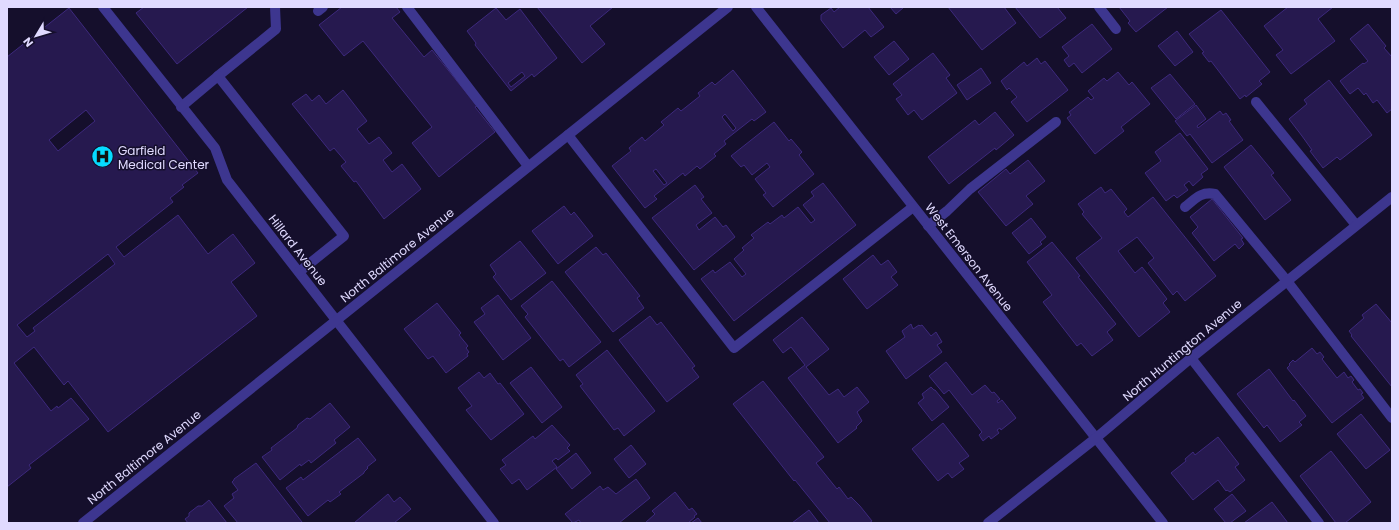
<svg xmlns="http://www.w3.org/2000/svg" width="1399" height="530" font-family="Poppins,sans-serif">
<rect width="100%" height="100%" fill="#150f2c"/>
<g fill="#26194f" stroke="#3d297d" fill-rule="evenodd">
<polygon points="144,7 248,7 177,64 136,13"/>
<polygon points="342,7 396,7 400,12 392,18 424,57 432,50 477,106 475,107 495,132 439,177 412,143 432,127 363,41 344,56 319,25"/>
<polygon points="537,7 613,7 590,26 605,44 582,63"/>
<polygon points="840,7 868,7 884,27 871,37 865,30 843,48 821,20 821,15 831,8 834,12"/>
<polygon points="890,7 904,7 896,14"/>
<polygon points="948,7 1004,7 1016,23 982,50"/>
<polygon points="1015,7 1057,7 1066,18 1040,38"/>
<polygon points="1119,7 1168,7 1136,32 1128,23 1130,21"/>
<polygon points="1288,7 1333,7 1318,19 1335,41 1291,74 1276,55 1283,50 1264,26"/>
<path d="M69,8l129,165 -16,12 2,2 -14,11 3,4 -57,45 8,10 54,-42 30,39 25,-20 22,29 -24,19 26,34 -149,116 -40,-51 -4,4 -30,-38 -20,16 37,48 6,-5 1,2 13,-10 18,21 -60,46 2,3 -24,19v-430zM86,110l9,11 -37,30 -9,-11zM108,254l7,10 -82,64 2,3 -8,6 -10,-12z"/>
<path d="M496,8l10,12 14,-11 37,49 -23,19 -2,-3 -21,17 -36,-46 1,-2 -9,-12zM522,72l3,4 -14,11 -3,-4z"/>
<polygon points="1221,10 1270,72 1259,81 1262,84 1246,97 1245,95 1240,99 1211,61 1209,62 1202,53 1204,52 1189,34"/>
<polygon points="1092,24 1112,49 1082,73 1074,63 1069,67 1064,60 1069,56 1062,47"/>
<polygon points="1368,24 1386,46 1384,48 1392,57 1392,109 1387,113 1377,100 1373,103 1366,93 1364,95 1358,88 1350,94 1340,81 1363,63 1364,64 1368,61 1350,39"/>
<polygon points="1177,31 1193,52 1175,66 1158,46"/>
<polygon points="894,41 909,59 889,75 874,57"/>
<polygon points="933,53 950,75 946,78 957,93 922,120 914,110 908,115 896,99 902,95 893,84"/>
<polygon points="1037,58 1041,64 1045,61 1068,90 1027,122 1011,102 1017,97 1009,88 1007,90 1001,81 1024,62 1027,66"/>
<polygon points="981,68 991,83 967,100 957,85"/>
<path d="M733,70l33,42 -12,9 -2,-2 -28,22 2,3 -12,10 2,2 -16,13 -3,-3 -12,10 -2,-3 -29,23 3,3 -12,9 -33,-42 19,-15 -2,-3 13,-11 3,4 19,-16 -3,-3 17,-14 3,3 19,-15 -2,-3 14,-11 3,3zM725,114l11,14 -3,3 -11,-14zM656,169l11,14 -3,2 -11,-14z"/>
<polygon points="1118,72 1129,85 1132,82 1150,104 1121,127 1124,131 1095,154 1067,118 1071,115 1069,112 1088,97 1091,100 1094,98 1088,91 1104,78 1107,81"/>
<polygon points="1170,74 1195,104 1176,119 1151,88"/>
<polygon points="1329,80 1372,135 1340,160 1337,157 1323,168 1310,151 1312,150 1302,136 1289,119 1307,104 1304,100"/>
<polygon points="343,90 367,121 357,129 369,144 379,137 392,153 383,160 392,172 402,164 421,189 384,219 356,181 354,182 341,166 346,162 334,148 330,151 292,104 306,94 312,101 319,95 326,104"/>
<polygon points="1196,105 1206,119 1197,126 1198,128 1220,111 1223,115 1226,113 1231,120 1229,121 1243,140 1212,163 1190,134 1187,136 1175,121"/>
<polygon points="995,112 1014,135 996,150 995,148 949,184 928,157 975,120 979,125"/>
<polygon points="774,122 789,141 791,139 802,152 799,155 814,174 773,207 763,195 766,193 755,179 770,167 767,163 752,175 744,165 741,167 731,156"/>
<polygon points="1180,133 1208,169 1201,174 1203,177 1193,186 1189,181 1184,185 1188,190 1177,198 1174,195 1166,201 1145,173 1161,161 1155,152"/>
<polygon points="1251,145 1274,173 1271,175 1291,200 1265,220 1224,167"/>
<polygon points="1028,160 1045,181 1026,196 1033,204 1006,226 978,192 1006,169 1010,174"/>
<polygon points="823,183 856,225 734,321 701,279 713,270 715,273 730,262 742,277 746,274 734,259 744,250 742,248 754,238 751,235 768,222 770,224 782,215 784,218 798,207 811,223 815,220 803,205 814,196 811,192"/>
<polygon points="695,185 704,197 701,199 712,213 696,225 699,230 715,217 723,227 726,225 735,237 694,270 652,218"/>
<polygon points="1101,187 1105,193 1111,189 1127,209 1124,212 1128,217 1153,197 1216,276 1185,301 1177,291 1173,295 1148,263 1154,258 1137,237 1118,251 1135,273 1142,267 1167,299 1163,303 1170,312 1139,337 1076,258 1102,238 1082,214 1084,212 1078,204"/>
<polygon points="1212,199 1243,238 1241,239 1244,244 1239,249 1235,244 1214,261 1192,233 1198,227 1190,217"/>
<polygon points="564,206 571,215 574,212 593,236 558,264 532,231"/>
<polygon points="1031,218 1046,237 1040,242 1042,244 1029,254 1012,233"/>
<polygon points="520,241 546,273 511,300 493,277 496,274 490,265"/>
<polygon points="1052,242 1080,276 1078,277 1116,324 1107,332 1113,340 1092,356 1081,343 1077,346 1043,302 1052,295 1027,262"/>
<polygon points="596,247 603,255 606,253 640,296 637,298 644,308 613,332 565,272"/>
<polygon points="873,255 881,265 888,260 897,272 891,277 898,285 867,309 843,279"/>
<polygon points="552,281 601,342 569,367 563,359 560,361 525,317 528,314 521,306"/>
<polygon points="498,295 531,338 503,360 474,322 485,314 481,308"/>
<polygon points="437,303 461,333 459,335 468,346 466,348 469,352 467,354 468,356 446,373 433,356 428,359 404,329"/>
<polygon points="1376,304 1392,323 1392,387 1351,336 1352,335 1349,331 1364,318 1362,315"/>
<polygon points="650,316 657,325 661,322 695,366 692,368 699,377 667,402 619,340"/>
<polygon points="802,317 829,349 806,367 829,395 838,389 844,397 857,387 869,402 857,412 862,421 856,427 857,428 838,443 788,378 805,365 791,347 783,353 773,340"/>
<polygon points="911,324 913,329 919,325 920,326 922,325 931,336 936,332 942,342 937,345 942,352 906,379 886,351 905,337 902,331"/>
<polygon points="1312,348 1317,354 1320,352 1324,357 1322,359 1337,378 1344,372 1348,378 1351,376 1354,380 1352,382 1358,390 1360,389 1363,393 1361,394 1364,398 1332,423 1287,368 1290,365 1289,364 1293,360 1295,362"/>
<polygon points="607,350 655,411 624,436 618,428 614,430 580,386 583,384 576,375"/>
<polygon points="946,362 972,395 985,385 992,393 994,392 1000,399 997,401 998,403 1002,400 1016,418 1001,430 1000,428 997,430 999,433 991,439 989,436 983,441 979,435 982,432 949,390 944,394 929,376"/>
<polygon points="531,367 562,407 542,423 510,383"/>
<polygon points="1269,369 1293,401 1294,400 1306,416 1299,422 1302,425 1280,442 1267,425 1264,428 1237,394"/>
<polygon points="479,372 484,378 490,373 498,384 500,383 524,414 491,440 466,410 472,406 458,388"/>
<polygon points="763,381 824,457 816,463 837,489 839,487 848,499 851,497 860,506 872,521 869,523 830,523 795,480 794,481 733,404"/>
<polygon points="931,387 934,390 935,390 949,407 932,421 918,403 924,398 922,394"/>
<polygon points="330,403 350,427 334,440 336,443 311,463 309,460 301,466 300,464 280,480 262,457 272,450 271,448 297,428 298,425 307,418 310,419"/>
<polygon points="1361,414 1390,450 1366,469 1337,434"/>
<polygon points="943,423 969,456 959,463 964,469 952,478 948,473 938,481 912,449"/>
<polygon points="552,425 570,445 567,448 570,451 558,460 556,458 552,461 557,467 527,490 519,479 512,484 500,469 506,465 502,460 533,436 535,439"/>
<polygon points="1218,437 1239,464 1235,467 1245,480 1230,492 1227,490 1226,491 1218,480 1193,500 1171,473 1186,461 1185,459 1193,452 1195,455"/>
<polygon points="358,438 376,460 367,467 368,468 364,472 364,473 339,492 341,494 330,502 328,500 308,516 286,488 301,477 303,480"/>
<polygon points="631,445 646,464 629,478 614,459"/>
<polygon points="1331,451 1371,502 1345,523 1336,523 1300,476"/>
<polygon points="576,453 591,473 572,489 556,469"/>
<polygon points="256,463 302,522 301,523 238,523 224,506 234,498 232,494 238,490 232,482 234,480 234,479"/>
<polygon points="636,479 650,498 619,523 581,523 579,520 573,523 565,514 600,486 603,490 608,487 616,494"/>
<polygon points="675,492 689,510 692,508 697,514 694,516 695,517 688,523 645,523 655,514 652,511"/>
<polygon points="388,494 394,502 400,497 411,509 394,523 354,523"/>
<polygon points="1232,494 1246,511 1230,523 1226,523 1214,509"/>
<polygon points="209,500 227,523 188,523 185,519 189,516 189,513 198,506 202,506"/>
<polygon points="1272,502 1288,523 1244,523"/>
<polygon points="809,510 819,523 792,523"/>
<polygon points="698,518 702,523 691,523"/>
</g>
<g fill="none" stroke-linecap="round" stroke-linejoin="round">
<g stroke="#3d368f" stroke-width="10">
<polyline points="103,7 215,148 227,180 494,523"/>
<polyline points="407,7 528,166"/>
<polyline points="756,7 1163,523"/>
<polyline points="1099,7 1116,29"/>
<polyline points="318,11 323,7"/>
<polyline points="218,76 276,29 275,7"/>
<polyline points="1256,102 1356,225"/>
<polyline points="181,107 218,76 344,236 299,272"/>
<polyline points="568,135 734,348 913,207"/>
<path d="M1185,207c10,-8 16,-16 30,-13l72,87 105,137"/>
<polyline points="928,226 947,211 970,189 1056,122"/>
<polyline points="1191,358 1319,523"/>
<polyline points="83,523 728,7"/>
<polyline points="988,523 1096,438 1191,358 1392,197"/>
</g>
</g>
<defs>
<symbol id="hospital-disc" viewBox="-11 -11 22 22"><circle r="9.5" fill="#06dbff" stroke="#150f2c"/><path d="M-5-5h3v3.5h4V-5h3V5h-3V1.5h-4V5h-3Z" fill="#111"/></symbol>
</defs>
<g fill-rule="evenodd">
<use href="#hospital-disc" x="90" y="144" width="25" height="25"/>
</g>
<g text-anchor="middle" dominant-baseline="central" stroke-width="3" stroke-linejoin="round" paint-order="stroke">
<g font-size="12" fill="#e0daff" stroke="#150f2c" text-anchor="start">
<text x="118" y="150">Garfield<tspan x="118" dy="14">Medical Center</tspan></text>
</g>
<g font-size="12" fill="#e0daff" stroke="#150f2c">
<text transform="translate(298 250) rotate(52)">Hillard Avenue</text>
<text transform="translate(397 255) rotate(-39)">North Baltimore Avenue</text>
<text transform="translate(969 257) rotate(52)">West Emerson Avenue</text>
<text transform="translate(1182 350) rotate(-40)">North Huntington Avenue</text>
<text transform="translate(144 457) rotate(-39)">North Baltimore Avenue</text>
</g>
</g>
<rect width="1399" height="530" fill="none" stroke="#e0daff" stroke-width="16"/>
<g transform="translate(36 36) rotate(232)" stroke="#150f2c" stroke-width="3" paint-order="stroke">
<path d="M0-3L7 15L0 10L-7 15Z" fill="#e0daff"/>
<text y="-6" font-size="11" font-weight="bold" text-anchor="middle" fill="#e0daff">N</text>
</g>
</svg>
